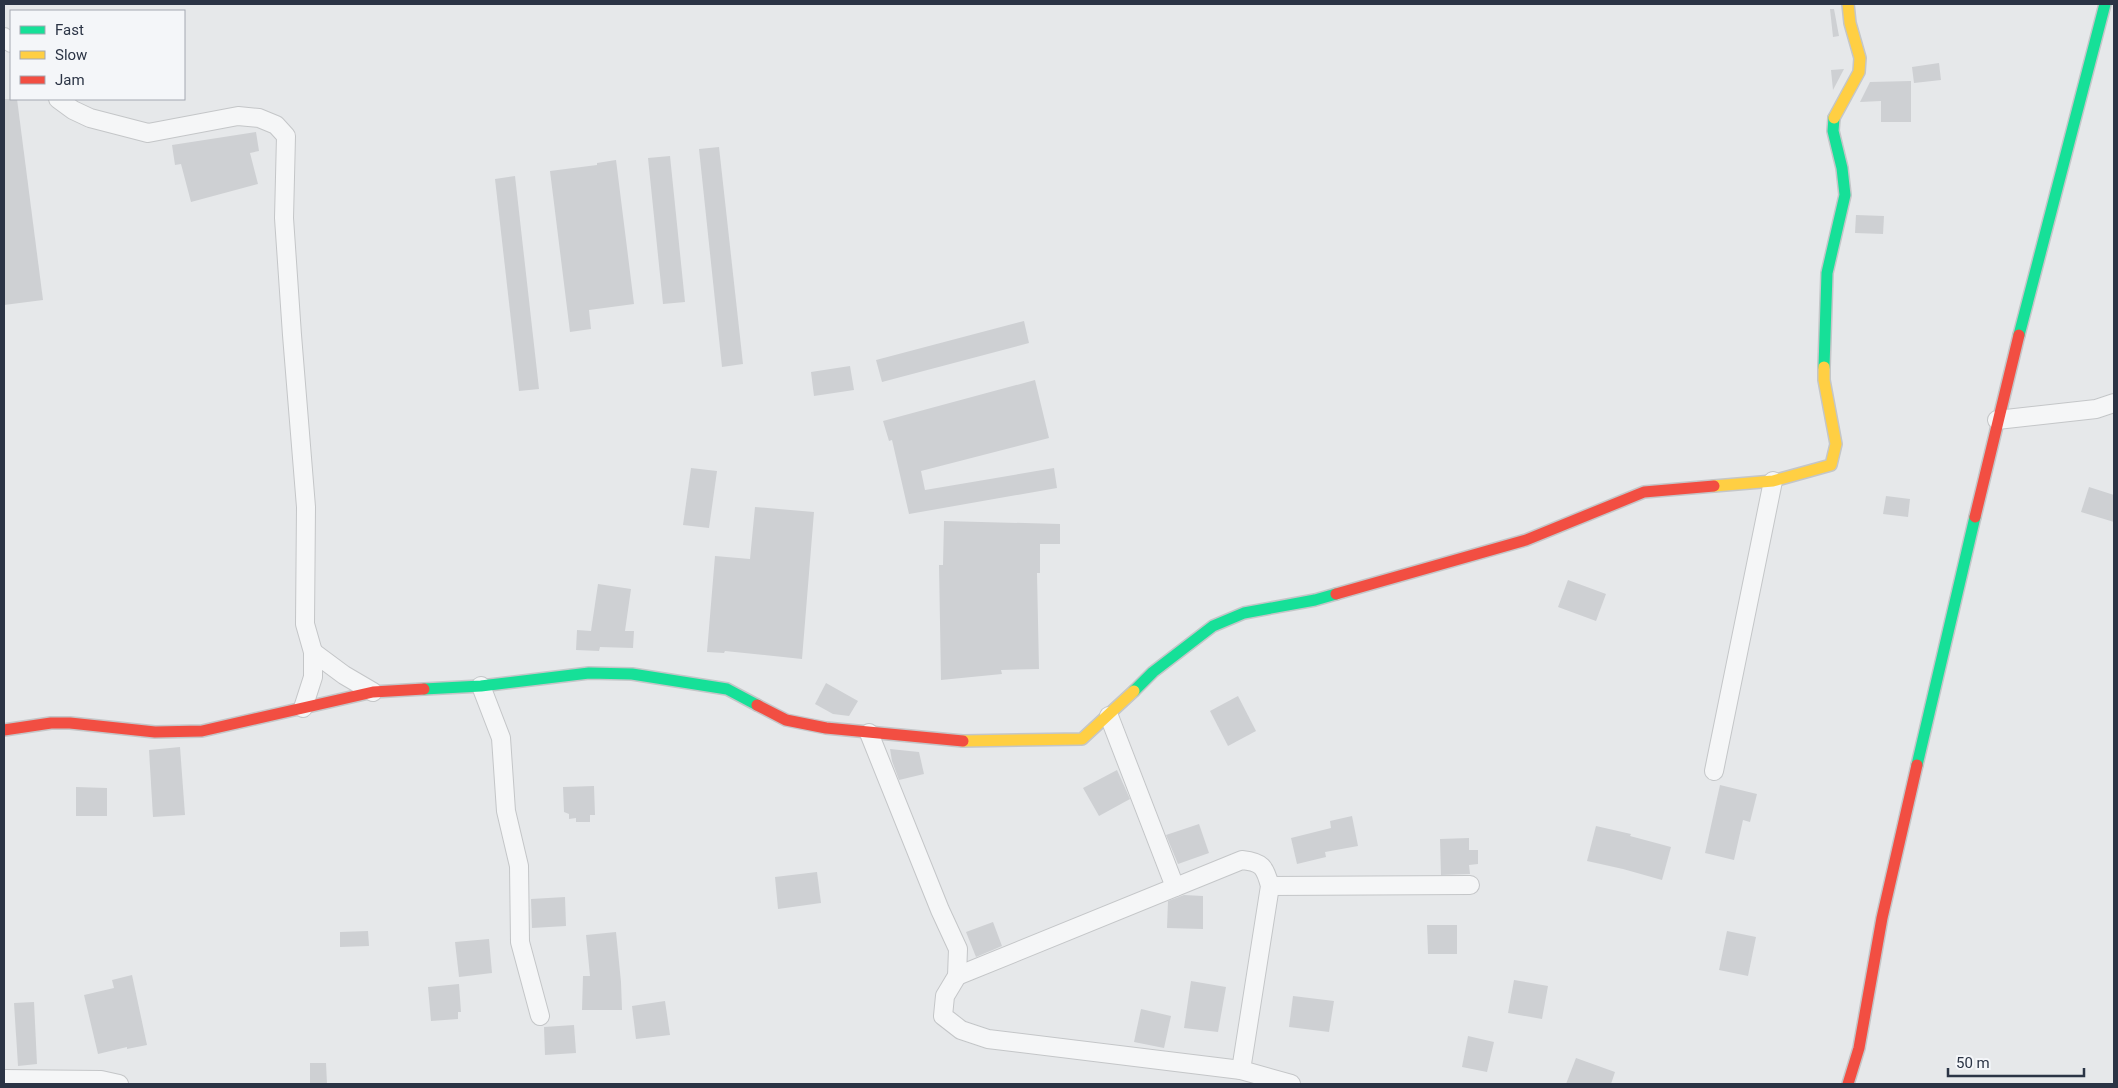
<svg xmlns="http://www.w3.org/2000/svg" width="2118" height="1088" font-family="Roboto,sans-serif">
<rect width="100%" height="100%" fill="#e6e8ea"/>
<g fill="#ced0d3">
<polygon points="1830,9 1834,9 1839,36 1833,37"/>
<polygon points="1939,63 1941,80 1914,83 1912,67"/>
<polygon points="1844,69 1833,90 1831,70"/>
<polygon points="1911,81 1911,122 1881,122 1881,101 1860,102 1870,82"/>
<polygon points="4,99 17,99 43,300 4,305"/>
<polygon points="256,132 259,151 250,153 258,184 191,202 181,164 175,165 172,145"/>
<polygon points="719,147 743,364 722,367 699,149"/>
<polygon points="670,156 685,302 663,304 648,158"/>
<polygon points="616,160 634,304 589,310 591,329 570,332 550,171 597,165 597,163"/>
<polygon points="515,176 539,389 519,391 495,179"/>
<polygon points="1856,215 1884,216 1883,234 1855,233"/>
<polygon points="1024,321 1029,343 882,382 876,360"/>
<polygon points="850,366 854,390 814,396 811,372"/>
<polygon points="1035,380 1049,438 921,471 925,490 1054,468 1057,488 909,514 892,440 889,441 883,421"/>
<polygon points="691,468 717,471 709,528 683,525"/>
<polygon points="2089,487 2114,495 2114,522 2081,512"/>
<polygon points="1886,496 1910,499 1908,517 1883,514"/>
<polygon points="755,507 814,512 802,659 725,651 724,653 707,652 715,556 750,559"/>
<polygon points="944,521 1060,524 1060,544 1040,544 1040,573 1037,573 1039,669 1001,670 1002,674 941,680 939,565 943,565"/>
<polygon points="1568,580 1606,594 1596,621 1558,607"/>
<polygon points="598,584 631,589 625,631 634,631 633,648 600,647 599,651 576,650 577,630 591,631"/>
<polygon points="826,683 858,701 849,716 833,714 815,704"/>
<polygon points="1238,696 1256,731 1228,746 1210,711"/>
<polygon points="180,747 185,815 153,817 149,750"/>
<polygon points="890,749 919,752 924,774 899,780 892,761"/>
<polygon points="1117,770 1130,799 1099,816 1083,788"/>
<polygon points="1720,785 1757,794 1750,822 1743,820 1734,860 1705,853"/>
<polygon points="594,786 595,815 590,815 590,822 576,822 576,818 569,819 569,814 564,812 563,787"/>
<polygon points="76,787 107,788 107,816 76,816"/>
<polygon points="1352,816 1358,846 1325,852 1326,857 1297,864 1291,838 1331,828 1330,821"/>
<polygon points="1199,824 1209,853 1178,864 1166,835"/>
<polygon points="1596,826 1631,834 1630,836 1671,847 1662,880 1623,869 1587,861"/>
<polygon points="1469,838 1469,850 1478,850 1478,864 1469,865 1470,874 1441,875 1440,839"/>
<polygon points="817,872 821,903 778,909 775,877"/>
<polygon points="1184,895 1203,896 1203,929 1167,928 1168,901"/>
<polygon points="565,897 566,926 532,928 531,899"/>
<polygon points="993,922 1002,946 976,957 966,932"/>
<polygon points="1427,925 1457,925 1457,954 1428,954"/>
<polygon points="368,931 369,946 340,947 340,932"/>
<polygon points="1727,931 1756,937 1748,976 1719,970"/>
<polygon points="616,932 621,982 622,1010 582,1010 583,976 590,976 586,935"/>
<polygon points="489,939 492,973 459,977 455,942"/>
<polygon points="132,975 147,1045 127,1049 127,1047 98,1054 84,995 114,988 112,980"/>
<polygon points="1514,980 1548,986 1542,1019 1508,1013"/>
<polygon points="1191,981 1226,987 1218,1032 1184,1028"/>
<polygon points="459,984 461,1012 458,1012 458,1019 431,1021 428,987"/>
<polygon points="1293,996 1334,1001 1329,1032 1289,1027"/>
<polygon points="665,1001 670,1035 636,1039 632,1006"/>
<polygon points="34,1002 37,1064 18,1066 14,1003"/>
<polygon points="1141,1009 1171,1016 1164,1048 1134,1042"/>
<polygon points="574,1025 576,1053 545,1055 544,1027"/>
<polygon points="1468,1036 1494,1042 1487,1072 1462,1067"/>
<polygon points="1576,1058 1615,1072 1611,1084 1566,1084"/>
<polygon points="310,1063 326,1063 327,1084 310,1084"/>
</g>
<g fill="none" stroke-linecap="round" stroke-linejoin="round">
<defs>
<g id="street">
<polyline points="4,37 11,43"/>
<polyline points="58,99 73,110 90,118 148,133 238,116 259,118 276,125 286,136 284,218 292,335 306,507 305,624 313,652 313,677 303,708"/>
<polyline points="1997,420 2096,409 2114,403"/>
<polyline points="313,652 344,675 373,692"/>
<polyline points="481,686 501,738 506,811 519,866 520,942 540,1016"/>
<polyline points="1109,716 1175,887"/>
<polyline points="869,733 940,910 958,949 957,976 945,996 943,1016 961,1030 988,1039 1241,1070 1291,1084"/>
<polyline points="1714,771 1773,481"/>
<polyline points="1270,886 1470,885"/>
<path d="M957,976l285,-116c20,2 23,7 28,26l-29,184"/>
<polyline points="4,1079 101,1080 119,1084"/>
</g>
<g id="fast">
<polyline points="2019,335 2105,4"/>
<polyline points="1824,367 1827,273 1845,195 1842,168 1833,131 1834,118"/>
<polyline points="424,689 481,686 589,673 632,674 727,689 757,705"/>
<polyline points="1134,691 1153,672 1213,626 1244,613 1315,600 1336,594"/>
<polyline points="1917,765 1975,517"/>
</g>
<g id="slow">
<polyline points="1834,118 1859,72 1860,58 1850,23 1848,4"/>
<polyline points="1714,486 1773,481 1831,465 1836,444 1824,380 1824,367"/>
<polyline points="963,741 1082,739 1134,691"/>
</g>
<g id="jam">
<polyline points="1975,517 2019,335"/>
<polyline points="1336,594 1526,540 1644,492 1714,486"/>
<polyline points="757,705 786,720 826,728 963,741"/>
<polyline points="4,730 51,723 70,723 155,732 202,731 373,692 424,689"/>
<polyline points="1848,1084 1859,1048 1882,918 1917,765"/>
</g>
</defs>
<use href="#street" stroke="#c4c6c8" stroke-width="20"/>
<use href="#fast" stroke="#c4c6c8" stroke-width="14"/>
<use href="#slow" stroke="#c4c6c8" stroke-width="14"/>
<use href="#jam" stroke="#c4c6c8" stroke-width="14"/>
<use href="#street" stroke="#f5f6f7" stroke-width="18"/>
<use href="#fast" stroke="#16e098" stroke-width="11"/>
<use href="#slow" stroke="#ffcf43" stroke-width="11"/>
<use href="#jam" stroke="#f24e42" stroke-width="11"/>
</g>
<rect width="2118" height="1088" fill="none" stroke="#2b3445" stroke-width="10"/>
<rect x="10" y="10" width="175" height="90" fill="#f4f6f9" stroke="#a4a8b1"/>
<rect x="20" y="26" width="25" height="8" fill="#16e098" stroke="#a4a8b1"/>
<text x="55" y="35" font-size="15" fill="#2b3445">Fast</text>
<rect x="20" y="51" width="25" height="8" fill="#ffcf43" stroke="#a4a8b1"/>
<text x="55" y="60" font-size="15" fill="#2b3445">Slow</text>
<rect x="20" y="76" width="25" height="8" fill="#f24e42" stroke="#a4a8b1"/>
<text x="55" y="85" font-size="15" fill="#2b3445">Jam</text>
<path d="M1948 1068v8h136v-8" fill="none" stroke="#2b3445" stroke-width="2.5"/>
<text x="1956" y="1068" font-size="15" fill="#2b3445" stroke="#f4f6f9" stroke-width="4" paint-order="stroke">50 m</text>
</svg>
